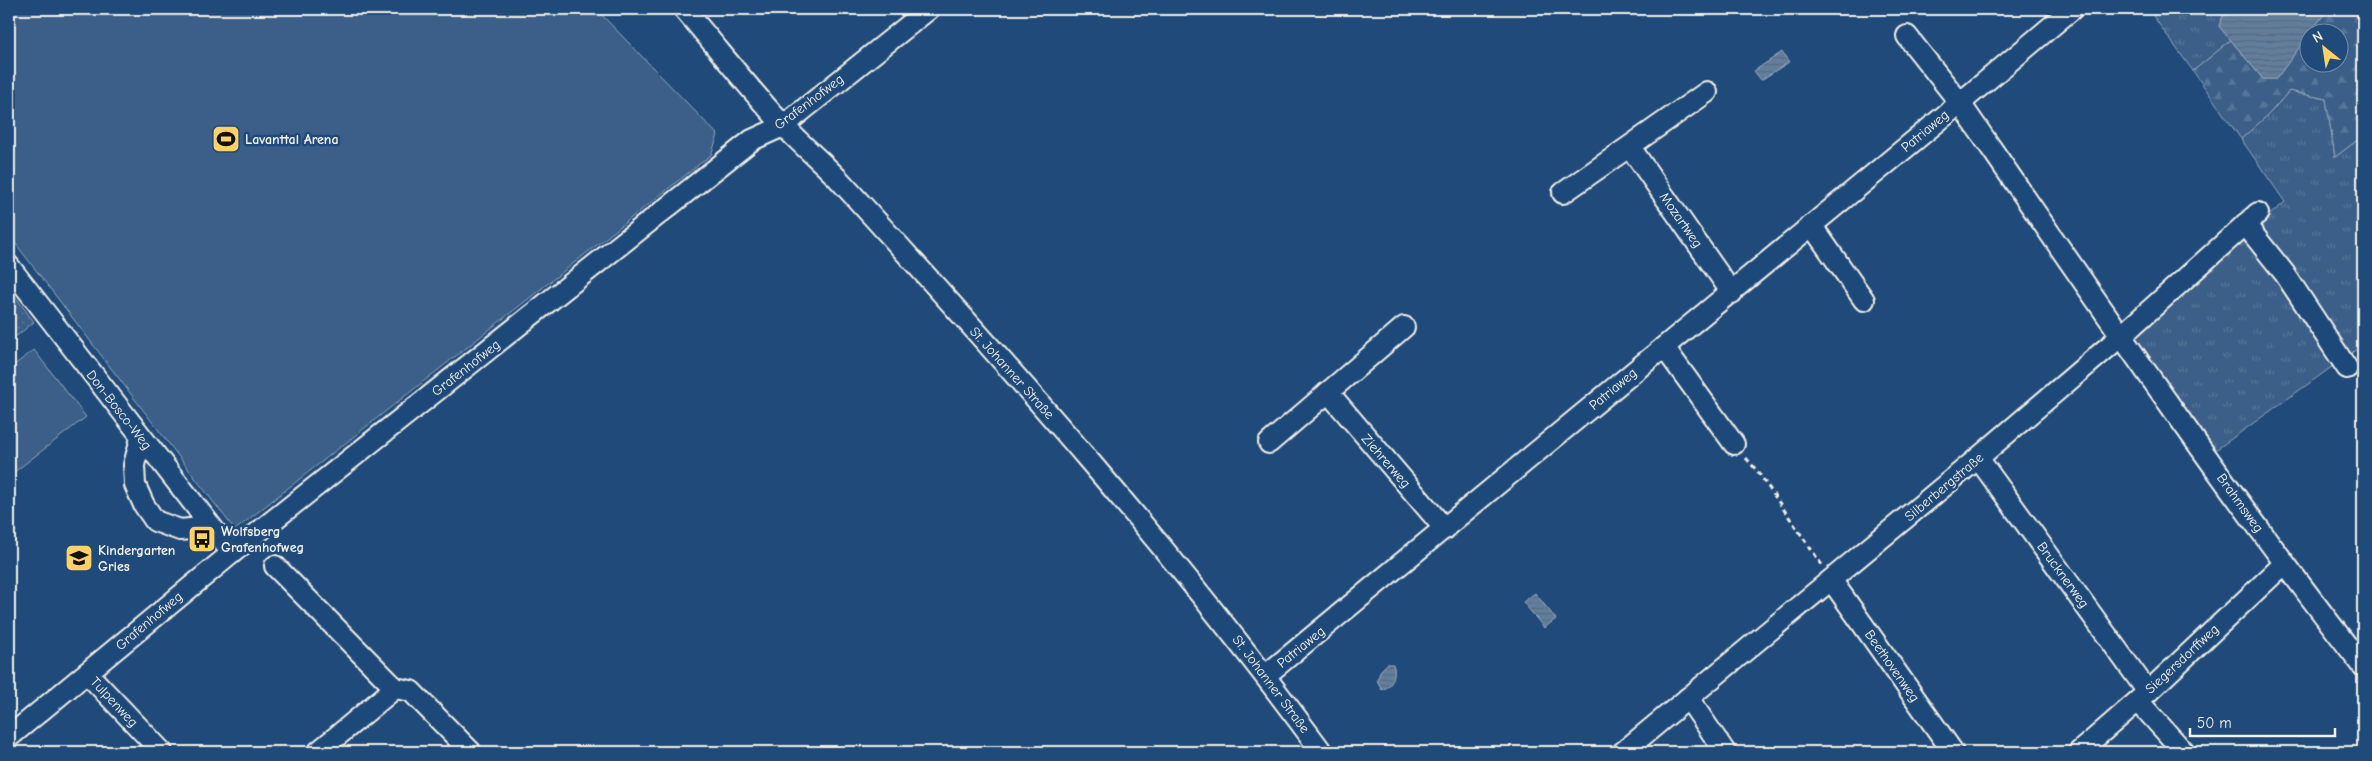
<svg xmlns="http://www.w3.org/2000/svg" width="2372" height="761" font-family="'Comic Neue',sans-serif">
<defs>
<pattern id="grass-tufts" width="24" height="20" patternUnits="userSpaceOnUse" patternTransform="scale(1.25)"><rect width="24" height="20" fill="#3a5f88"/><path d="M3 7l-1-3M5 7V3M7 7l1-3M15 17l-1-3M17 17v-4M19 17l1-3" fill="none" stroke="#577699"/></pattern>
<pattern id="forest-firs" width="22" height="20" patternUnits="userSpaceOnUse" patternTransform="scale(1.25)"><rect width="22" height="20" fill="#3a5f88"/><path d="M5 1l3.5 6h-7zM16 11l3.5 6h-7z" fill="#577699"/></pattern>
<pattern id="park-dots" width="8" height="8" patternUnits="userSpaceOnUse" patternTransform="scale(1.25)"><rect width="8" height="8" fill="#3a5f88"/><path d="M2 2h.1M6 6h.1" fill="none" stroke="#577699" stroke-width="1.8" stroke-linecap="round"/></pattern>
<pattern id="water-rules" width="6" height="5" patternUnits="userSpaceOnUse" patternTransform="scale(1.25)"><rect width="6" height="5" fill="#627e9d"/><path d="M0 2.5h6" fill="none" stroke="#58687a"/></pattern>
</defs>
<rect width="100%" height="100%" fill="#1f4a7a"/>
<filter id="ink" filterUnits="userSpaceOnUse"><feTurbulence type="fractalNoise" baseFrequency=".02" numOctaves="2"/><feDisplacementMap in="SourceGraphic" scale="10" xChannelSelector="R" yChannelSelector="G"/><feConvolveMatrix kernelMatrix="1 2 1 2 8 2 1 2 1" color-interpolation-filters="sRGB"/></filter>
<g filter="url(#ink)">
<g fill="url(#grass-tufts)" stroke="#97a8b8">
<polygon points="2148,9 2216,9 2223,16 2219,26 2231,40 2193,71"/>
<polygon points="2289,91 2326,99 2335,157 2363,136 2363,358 2357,349 2213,452 2127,334 2285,202 2241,139 2269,114"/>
</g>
<g fill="url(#forest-firs)" stroke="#97a8b8">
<polygon points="2216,9 2248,9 2223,16"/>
<polygon points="2328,9 2363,9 2363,136 2335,157 2326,99 2289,91 2269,114 2241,139 2193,71 2231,40 2263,79 2276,79 2309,33 2310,62 2340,62 2340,32 2310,32"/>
</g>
<polygon fill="url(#park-dots)" stroke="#97a8b8" points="9,288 34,322 9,342"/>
<g fill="#3a5f88" stroke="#97a8b8">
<polygon points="9,9 596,9 718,135 711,155 235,530 9,235"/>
<polygon points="34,350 86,417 9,476 9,369"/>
</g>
<g fill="url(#water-rules)" stroke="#9cacbb">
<polygon points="2248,9 2328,9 2276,79 2263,79 2219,26 2223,16"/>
<polygon points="1782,52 1789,62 1761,80 1754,71"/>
<polygon points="1535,593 1556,619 1544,628 1523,602"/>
<path d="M1387,664h6c4,10 -1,23 -11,26l-5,-10 4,-10z"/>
</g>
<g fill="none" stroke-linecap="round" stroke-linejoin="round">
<defs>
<g id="minor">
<path d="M684,9c33,38 64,79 99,116 19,21 41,38 60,59 167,183 332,368 479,568"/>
<polyline points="1907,36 1960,103 2072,9"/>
<polyline points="1630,147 1732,293"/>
<polyline points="1563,193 1707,92"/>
<polyline points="2245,224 2285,274 2347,368"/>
<polyline points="1812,226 1864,300"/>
<polyline points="9,266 232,553"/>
<polyline points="1664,347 1734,444"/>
<polyline points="1328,392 1445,529"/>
<polyline points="141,438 134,465 135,485 144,505 155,521 180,530 211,527"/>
<polyline points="1269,443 1404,327"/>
<polyline points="1978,458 2148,692"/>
<polyline points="275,566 395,688"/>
<polyline points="1832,581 1953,752"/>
<polyline points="87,673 162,752"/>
<path d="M1266,675l694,-572c131,190 261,381 403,563"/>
<polyline points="395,688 411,691 471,752"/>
<polyline points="1688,698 1725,752"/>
<polyline points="2138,701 2184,752"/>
<polyline points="9,737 232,553 752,140 783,126 929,9"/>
<polyline points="318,752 395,688"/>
<polyline points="1623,752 1978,458 2121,336 2258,213"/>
<polyline points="2079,752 2148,692 2284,564"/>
</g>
</defs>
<use href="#minor" stroke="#f4f1e8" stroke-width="24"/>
<polyline stroke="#f4f1e8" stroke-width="3" stroke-dasharray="5 4" stroke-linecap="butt" points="1746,458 1758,472 1822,565"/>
<use href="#minor" stroke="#1f4a7a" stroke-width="20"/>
</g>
</g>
<defs>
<symbol id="stadium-square" viewBox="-11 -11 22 22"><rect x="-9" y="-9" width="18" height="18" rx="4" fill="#ffd166" stroke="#1f4a7a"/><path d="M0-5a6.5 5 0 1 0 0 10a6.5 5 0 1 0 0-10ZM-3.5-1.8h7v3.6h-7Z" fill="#111"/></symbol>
<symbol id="bus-square" viewBox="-11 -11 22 22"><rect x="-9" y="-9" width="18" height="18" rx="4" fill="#ffd166" stroke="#1f4a7a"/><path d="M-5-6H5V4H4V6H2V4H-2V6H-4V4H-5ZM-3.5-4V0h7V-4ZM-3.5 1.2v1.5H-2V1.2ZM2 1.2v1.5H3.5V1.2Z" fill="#111"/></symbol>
<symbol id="school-square" viewBox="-11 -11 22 22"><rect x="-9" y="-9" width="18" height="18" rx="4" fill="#ffd166" stroke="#1f4a7a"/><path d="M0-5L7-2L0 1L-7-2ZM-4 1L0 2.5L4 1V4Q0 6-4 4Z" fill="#111"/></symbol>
</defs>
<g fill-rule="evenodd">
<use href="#stadium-square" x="210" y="123" width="32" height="32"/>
<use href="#bus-square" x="186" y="523" width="32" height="32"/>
<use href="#school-square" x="63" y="542" width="32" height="32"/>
</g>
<g text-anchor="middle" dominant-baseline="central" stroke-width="5" stroke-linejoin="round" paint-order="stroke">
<g font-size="14" fill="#f4f1e8" stroke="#1f4a7a">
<text transform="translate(809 102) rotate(-37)">Grafenhofweg</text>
<text transform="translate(1925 131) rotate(-40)">Patriaweg</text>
<text transform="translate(1681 220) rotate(55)">Mozartweg</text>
<text transform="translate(466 368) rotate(-38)">Grafenhofweg</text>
<text transform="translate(1012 373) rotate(48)">St. Johanner Straße</text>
<text transform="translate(1613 389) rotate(-40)">Patriaweg</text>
<text transform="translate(119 410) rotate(52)">Don-Bosco-Weg</text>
<text transform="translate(1386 461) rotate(49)">Ziehrerweg</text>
<text transform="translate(1944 487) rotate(-40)">Silberbergstraße</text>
<text transform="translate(2240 503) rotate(54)">Brahmsweg</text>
<text transform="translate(2063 575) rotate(54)">Brucknerweg</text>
<text transform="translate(149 621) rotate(-40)">Grafenhofweg</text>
<text transform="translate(1301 647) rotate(-39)">Patriaweg</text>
<text transform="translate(2182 659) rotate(-43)">Siegersdorffweg</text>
<text transform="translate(1892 666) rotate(55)">Beethovenweg</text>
<text transform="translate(1271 684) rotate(53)">St. Johanner Straße</text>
<text transform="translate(114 702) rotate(47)">Tulpenweg</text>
</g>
<g font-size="14" font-weight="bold" fill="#f4f1e8" stroke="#1f4a7a" text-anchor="start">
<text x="245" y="139">Lavanttal Arena</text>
<text x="221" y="531">Wolfsberg<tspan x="221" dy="16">Grafenhofweg</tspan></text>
<text x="98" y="550">Kindergarten<tspan x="98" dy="16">Gries</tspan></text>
</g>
</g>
<rect width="2372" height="761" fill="none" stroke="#1f4a7a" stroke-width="30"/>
<rect x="15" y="15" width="2342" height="731" fill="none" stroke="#f4f1e8" stroke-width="2" filter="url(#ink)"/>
<g transform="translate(2324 48) rotate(330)"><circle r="24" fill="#1f4a7a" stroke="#748da6"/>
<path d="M0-4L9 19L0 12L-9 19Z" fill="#ffd166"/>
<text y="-8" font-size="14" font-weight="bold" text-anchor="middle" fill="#f4f1e8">N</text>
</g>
<path d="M2190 728v8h145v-8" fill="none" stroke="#f4f1e8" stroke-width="2.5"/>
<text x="2197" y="728" font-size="15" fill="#f4f1e8" stroke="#1f4a7a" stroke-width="4" paint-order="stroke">50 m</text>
</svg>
